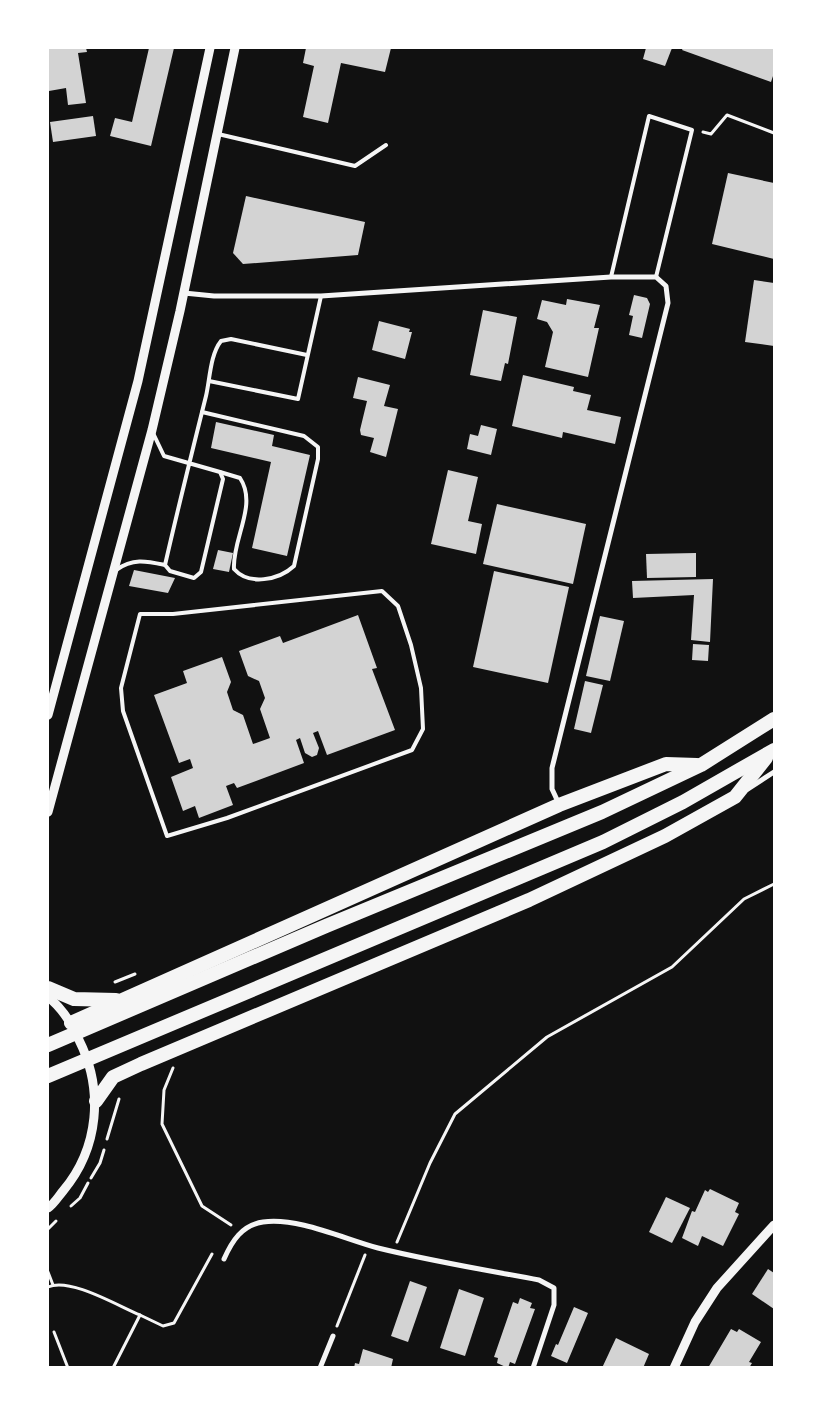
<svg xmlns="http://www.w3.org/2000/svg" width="822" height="1415" font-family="'DejaVu Sans',sans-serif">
<rect width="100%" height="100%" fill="#111"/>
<g fill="#d3d3d3">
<polygon points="48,48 86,48 87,52 78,53 86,103 68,105 66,88 49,91"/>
<polygon points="149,48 174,48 151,146 110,136 115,118 132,122"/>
<polygon points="306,48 391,48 385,72 341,63 328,123 303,117 314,66 303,63"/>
<polygon points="646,48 672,48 665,66 643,59"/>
<polygon points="683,48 774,48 774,73 771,82 682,50"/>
<polygon points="93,116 96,136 53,142 50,122"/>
<polygon points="728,173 774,183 774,259 712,244"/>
<polygon points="246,196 365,222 358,255 243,264 233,253"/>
<polygon points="754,280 774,283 774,346 745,342"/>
<polygon points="634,295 647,298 650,304 642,338 629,335 633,316 629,315"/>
<polygon points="567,299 600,305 594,328 599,328 588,377 545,367 553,332 547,322 537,319 542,300 566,305"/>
<polygon points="483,310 517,317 508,364 505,363 501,381 470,375"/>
<polygon points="379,321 410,329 409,332 412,332 405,359 372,350"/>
<polygon points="523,375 574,387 573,391 591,395 587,410 621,417 615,444 563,432 562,438 512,426"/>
<polygon points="358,377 390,385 384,406 398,409 386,457 370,452 374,438 361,435 360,430 367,401 353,398"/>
<polygon points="216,422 274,435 272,446 310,455 287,556 252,548 271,462 211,448"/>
<polygon points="481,425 497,429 491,455 467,449 470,434 478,436"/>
<polygon points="448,470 478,477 468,521 482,524 476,554 431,544"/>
<polygon points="497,504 586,524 573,584 483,564"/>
<polygon points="218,550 233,553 229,572 213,569"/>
<polygon points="696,553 696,577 647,578 646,554"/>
<polygon points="134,570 175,578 168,593 129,586"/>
<polygon points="494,571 569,587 548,683 473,667"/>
<polygon points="713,579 710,642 691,640 694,595 633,598 632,581"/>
<polygon points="358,615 377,668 372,669 395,730 327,755 318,731 313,733 319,748 317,755 312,757 305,753 300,738 296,740 304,763 237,788 234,783 226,786 233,805 199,818 195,806 183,811 171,777 193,768 190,759 179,763 154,695 187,683 183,671 222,657 231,682 227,692 233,710 243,715 253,744 270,738 260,709 265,698 259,681 248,676 239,651 280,636 283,643"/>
<polygon points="600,616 624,621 610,681 586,676"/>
<polygon points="693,644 709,645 708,661 692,660"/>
<polygon points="585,681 603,685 591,733 574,729"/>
<polygon points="710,1189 739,1203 735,1212 739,1214 723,1246 702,1236 698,1246 682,1238 692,1211 695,1212 705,1190 708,1192"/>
<polygon points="666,1197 690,1208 672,1243 649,1232"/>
<polygon points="768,1269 774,1273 774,1309 752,1294"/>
<polygon points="410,1281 427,1287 408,1342 391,1336"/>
<polygon points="459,1289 484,1298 465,1356 440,1348"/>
<polygon points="520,1298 532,1303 530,1308 535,1309 515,1364 510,1362 508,1368 497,1363 498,1358 494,1357 513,1302 518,1304"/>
<polygon points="574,1307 588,1313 567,1363 551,1356 556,1344 558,1345"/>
<polygon points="731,1329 737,1332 739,1329 761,1342 749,1362 752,1363 749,1368 708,1368"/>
<polygon points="616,1338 649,1354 643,1368 602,1368"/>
<polygon points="363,1349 393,1359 391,1368 354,1368 355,1363 359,1364"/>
</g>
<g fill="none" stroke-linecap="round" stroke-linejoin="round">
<g stroke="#f5f5f5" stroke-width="3">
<polyline points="703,132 711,134 727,115 774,133"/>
<polyline points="115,982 135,974"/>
<polyline points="173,1068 164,1090 162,1124 202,1206 231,1225"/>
<polyline points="107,1139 119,1099"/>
<polyline points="91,1178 100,1163 104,1150"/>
<polyline points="71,1206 80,1198 88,1183"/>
<polyline points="48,1229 56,1221"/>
<polyline points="397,1242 430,1163 455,1114 547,1037 672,967 744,899 774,884"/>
<polyline points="48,1272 53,1285"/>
<path d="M48,1287c22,-10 70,19 92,28"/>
<polyline points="337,1326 365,1255"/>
<polyline points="54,1332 68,1368"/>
<polyline points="113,1368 140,1315 163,1326 174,1323 212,1254"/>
</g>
<g stroke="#f5f5f5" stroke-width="4">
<polyline points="218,134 355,166 386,145"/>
<polyline points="611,277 649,116 692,130 656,277"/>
<polyline points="209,381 298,399 321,296"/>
<path d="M202,412l102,24 14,11v12l-24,107c-15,14 -45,20 -60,3 -2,-30 24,-64 6,-91l-20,-6"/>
<path d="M153,433l11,23 56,16 3,7 -22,93 -7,6 -24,-7 -5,-6c13,-57 27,-113 41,-169 4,-17 4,-41 15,-55l10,-2 76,16"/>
<path d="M116,570c17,-12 30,-9 49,-5"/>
<polygon points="382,591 398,606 411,645 421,688 423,729 412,750 227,818 167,836 123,711 121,688 140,614 173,614"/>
</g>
<g stroke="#f5f5f5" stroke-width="5">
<polyline points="184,293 214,296 321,296 611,277 656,277 666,286 668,303 552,768 552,789 559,804"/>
<polyline points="748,789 774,772"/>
<path d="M224,1259c8,-18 18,-34 39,-37 35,-5 81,17 115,26 53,13 107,22 161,32l15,8v17l-21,63"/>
<polyline points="320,1368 333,1336"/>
</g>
<g stroke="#f5f5f5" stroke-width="9">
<polyline points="48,715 138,381 210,48"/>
<polyline points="48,812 152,430 180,311 235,48"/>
<path d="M48,997c14,11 24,27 31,43 25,50 20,108 -16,151 -5,6 -9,13 -15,17"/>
<polyline points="674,1368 695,1322 717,1288 774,1225"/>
</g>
<g stroke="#f5f5f5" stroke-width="14">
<polyline points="48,988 74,999 116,1000"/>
<polyline points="71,1023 559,805 666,764 697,765"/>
<polyline points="48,1045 326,926 602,812 701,765 774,719"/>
<polyline points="48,1076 603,842 683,802 774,750"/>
<polyline points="96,1101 113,1077 141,1064 529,900 665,836 735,797 766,758"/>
</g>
</g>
<rect width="822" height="1415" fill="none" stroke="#ffffff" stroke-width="98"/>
</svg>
